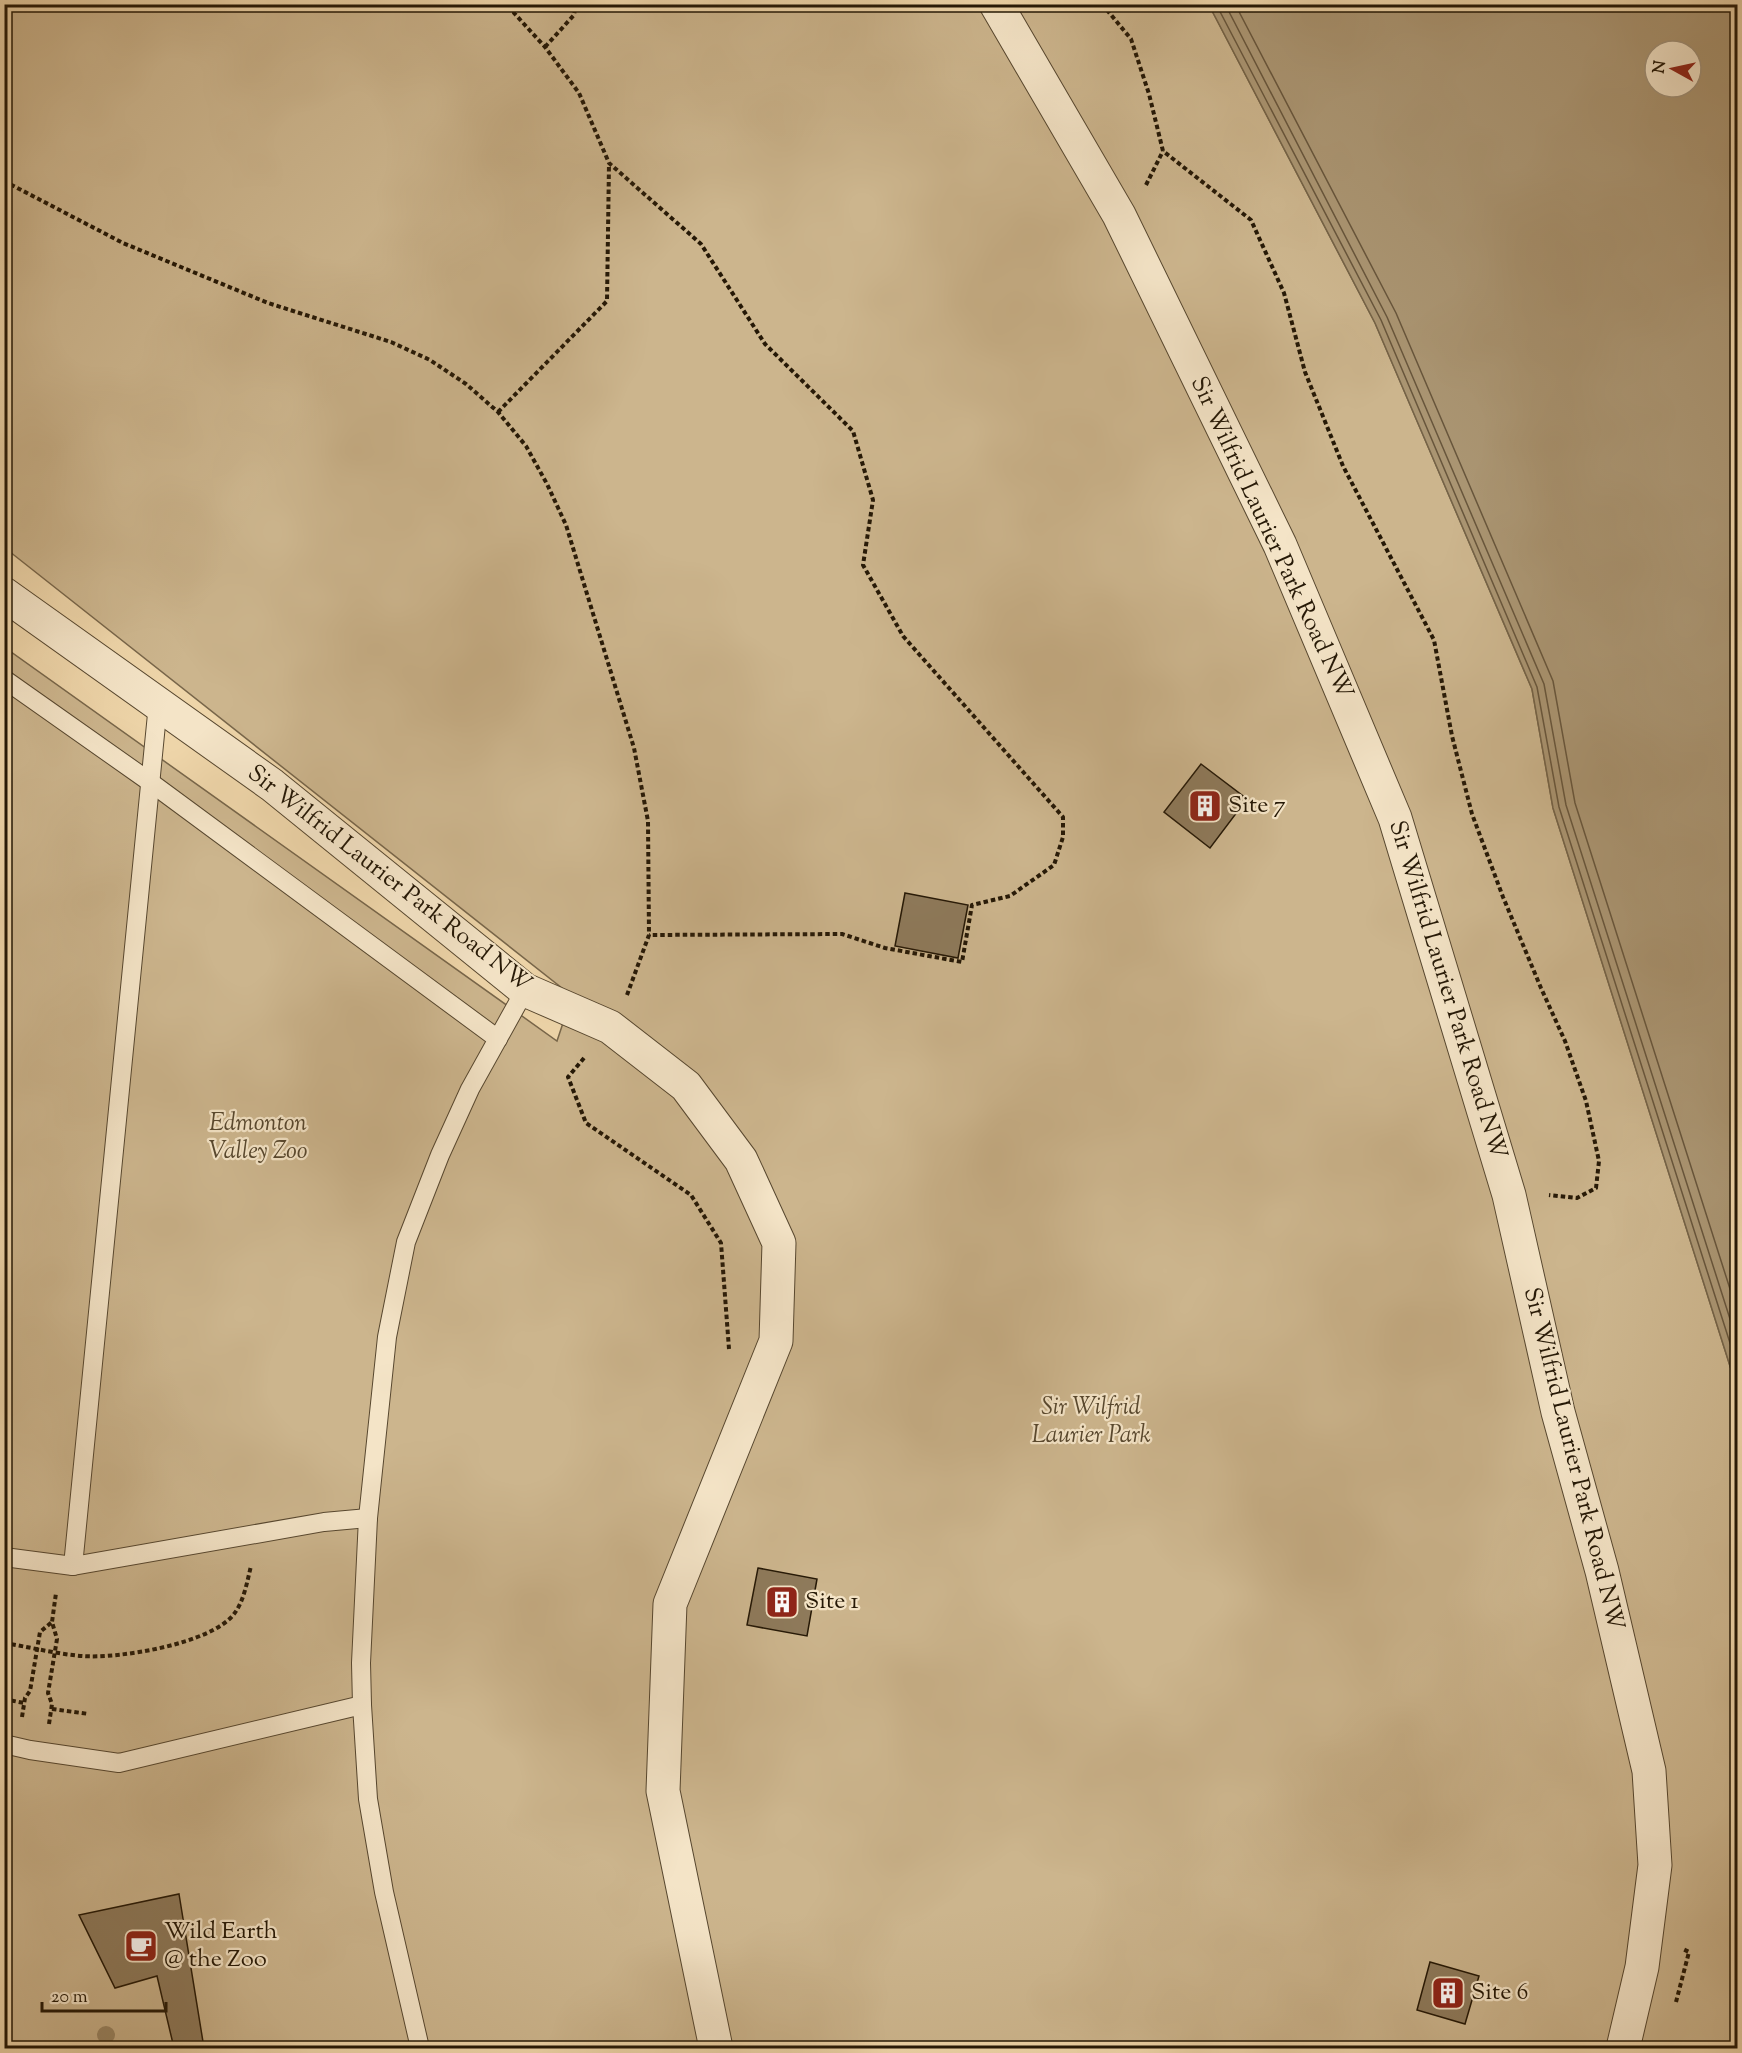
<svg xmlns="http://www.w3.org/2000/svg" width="1742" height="2053" font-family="'Sorts Mill Goudy',serif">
<rect width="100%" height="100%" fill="#eed5a9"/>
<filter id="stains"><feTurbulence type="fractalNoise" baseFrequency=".00333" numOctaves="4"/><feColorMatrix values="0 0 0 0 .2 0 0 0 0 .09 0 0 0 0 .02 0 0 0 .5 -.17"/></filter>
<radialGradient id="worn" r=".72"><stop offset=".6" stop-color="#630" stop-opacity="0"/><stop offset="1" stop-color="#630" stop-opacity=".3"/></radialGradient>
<polygon fill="#ccb58d" stroke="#78664a" stroke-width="1.5" points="5,5 1209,5 1375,323 1532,689 1553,808 1737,1388 1737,2048 5,2048 4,647 557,1041 572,996 5,548"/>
<path fill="#aa9572" stroke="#756347" stroke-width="1.5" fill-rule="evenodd" d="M1209,5h528v1383l-184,-580 -21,-119 -157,-366zM1655,51h36v36h-36z"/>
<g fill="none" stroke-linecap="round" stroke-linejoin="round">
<g stroke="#68563c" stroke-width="1.5">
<polyline points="1216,4 1381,320 1537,687 1559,807 1738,1368"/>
<polyline points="1225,4 1387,317 1544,684 1566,805 1738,1344"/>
<polyline points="1235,4 1396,313 1553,681 1575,803 1738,1314"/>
</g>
</g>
<g fill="#8e7a5b" stroke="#251806" stroke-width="1.5">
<polygon points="1201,764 1247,799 1210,848 1164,812"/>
<polygon points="905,893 968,905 958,958 895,946"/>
<polygon points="758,1568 817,1579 807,1636 747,1625"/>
<polygon points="179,1894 204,2048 174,2048 157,1976 115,1988 79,1915"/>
<polygon points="1430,1962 1479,1976 1465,2024 1417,2010"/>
</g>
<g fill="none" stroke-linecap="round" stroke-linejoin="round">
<defs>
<g id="service">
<polyline points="4,679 150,782 498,1039"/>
<polyline points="4,1557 73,1566 324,1522 368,1518"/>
<polyline points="73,1566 158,704"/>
<polyline points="362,1705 368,1799 384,1892 420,2048"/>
<polyline points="4,1744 30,1750 119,1763 362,1705 361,1663 368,1518 387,1337 406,1242 440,1155 470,1089 525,990"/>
</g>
<g id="minor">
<polyline points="996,4 1119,215 1280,545 1395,818 1509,1195 1558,1412 1602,1571 1649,1771 1655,1865 1642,1967 1623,2048"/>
<polyline points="4,594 272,785 525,990 610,1027 686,1086 741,1160 779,1243 776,1341 670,1604 663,1791 716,2048"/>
</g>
</defs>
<use href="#service" stroke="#57472f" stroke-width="20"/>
<use href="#minor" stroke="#57472f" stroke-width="35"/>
<g stroke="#251806" stroke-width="4" stroke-dasharray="4.5 3" stroke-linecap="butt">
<polyline points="514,4 514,13 545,47 579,93 609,163 701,244 765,344 853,431 873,500 863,565 903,636 1063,817 1063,837 1054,865 1010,896 972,905 962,962 885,948 842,934 649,935"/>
<polyline points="1102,4 1131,39 1149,94 1163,151 1251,220 1284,293 1305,372 1343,466 1434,640 1452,736 1472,814 1503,897 1541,988 1565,1041 1586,1101 1599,1161 1596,1188 1577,1198 1549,1195"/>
<polyline points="545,47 574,15 576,4"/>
<polyline points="4,181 123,243 268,303 391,342 430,360 466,384 498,412 526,446 547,484 566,525 634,748 648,821 649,935 627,995"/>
<polyline points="1146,185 1163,151"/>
<polyline points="498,412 607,301 609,164"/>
<polyline points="584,1058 568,1077 586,1123 691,1195 721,1243 729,1349"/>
<path d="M4,1643c26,4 52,11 78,13 36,3 129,-12 152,-42 10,-13 13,-32 17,-48"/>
<polyline points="4,1699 24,1703"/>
<polyline points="52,1709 89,1714"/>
<polyline points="22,1717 25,1698 30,1691 40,1632 52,1622"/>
<polyline points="49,1724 52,1704 48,1693 57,1639 52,1622 56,1593"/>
<polyline points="1676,2002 1689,1952 1683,1949"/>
</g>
<use href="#service" stroke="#f4e4c7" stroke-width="18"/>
<use href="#minor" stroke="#f4e4c7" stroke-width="33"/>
</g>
<circle fill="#9b8765" cx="106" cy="2035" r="9"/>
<defs>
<symbol id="building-square" viewBox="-11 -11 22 22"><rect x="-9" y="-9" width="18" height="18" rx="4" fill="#8f2418" stroke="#f4e4c7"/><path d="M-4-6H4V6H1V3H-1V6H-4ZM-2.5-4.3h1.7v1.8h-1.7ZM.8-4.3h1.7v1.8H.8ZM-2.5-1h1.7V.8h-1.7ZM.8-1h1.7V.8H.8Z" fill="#fff"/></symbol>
<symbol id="cafe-square" viewBox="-11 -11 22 22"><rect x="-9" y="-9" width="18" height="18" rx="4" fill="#8f2418" stroke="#f4e4c7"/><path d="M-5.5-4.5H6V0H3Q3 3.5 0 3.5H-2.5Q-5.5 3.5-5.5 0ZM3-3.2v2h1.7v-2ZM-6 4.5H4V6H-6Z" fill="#fff"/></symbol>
</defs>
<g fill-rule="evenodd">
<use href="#building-square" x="1186" y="787" width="38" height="38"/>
<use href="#building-square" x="763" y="1583" width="38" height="38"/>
<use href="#cafe-square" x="122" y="1927" width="38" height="38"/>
<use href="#building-square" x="1429" y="1974" width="38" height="38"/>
</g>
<g text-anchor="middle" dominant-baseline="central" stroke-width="4.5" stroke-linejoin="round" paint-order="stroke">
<g font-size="24" fill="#251806" stroke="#f4e4c7">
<text transform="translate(1271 538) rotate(65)">Sir Wilfrid Laurier Park Road NW</text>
<text transform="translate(389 879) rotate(38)">Sir Wilfrid Laurier Park Road NW</text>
<text transform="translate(1447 990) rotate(73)">Sir Wilfrid Laurier Park Road NW</text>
<text transform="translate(1573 1459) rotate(76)">Sir Wilfrid Laurier Park Road NW</text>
</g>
<g font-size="24" fill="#251806" stroke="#f4e4c7" text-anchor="start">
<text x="1228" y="806">Site 7</text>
<text x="805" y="1602">Site 1</text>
<text x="164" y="1932">Wild Earth<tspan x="164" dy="28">@ the Zoo</tspan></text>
<text x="1471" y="1993">Site 6</text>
</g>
<g font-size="24" font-style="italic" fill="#57472e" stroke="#f4e4c7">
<text x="258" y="1124">Edmonton<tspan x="258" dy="28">Valley Zoo</tspan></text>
<text x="1091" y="1408">Sir Wilfrid<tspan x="1091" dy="28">Laurier Park</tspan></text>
</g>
</g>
<rect width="1742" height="2053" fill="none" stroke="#eed5a9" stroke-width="24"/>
<rect x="6" y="6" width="1730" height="2041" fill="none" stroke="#251806" stroke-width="3"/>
<rect x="12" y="12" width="1718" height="2029" fill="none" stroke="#251806" stroke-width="1.5"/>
<g transform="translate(1673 69) rotate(278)"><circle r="28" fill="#f4e4c7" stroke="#a1927a" stroke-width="1.5"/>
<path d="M0-4.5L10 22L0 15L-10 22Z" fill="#8f2418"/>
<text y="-9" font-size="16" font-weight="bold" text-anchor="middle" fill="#251806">N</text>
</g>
<path d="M42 2002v9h124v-9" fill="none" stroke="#251806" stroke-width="3"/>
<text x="51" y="2002" font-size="18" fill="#251806" stroke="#f4e4c7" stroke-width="4.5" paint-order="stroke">20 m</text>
<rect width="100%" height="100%" filter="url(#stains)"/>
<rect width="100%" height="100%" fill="url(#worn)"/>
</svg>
